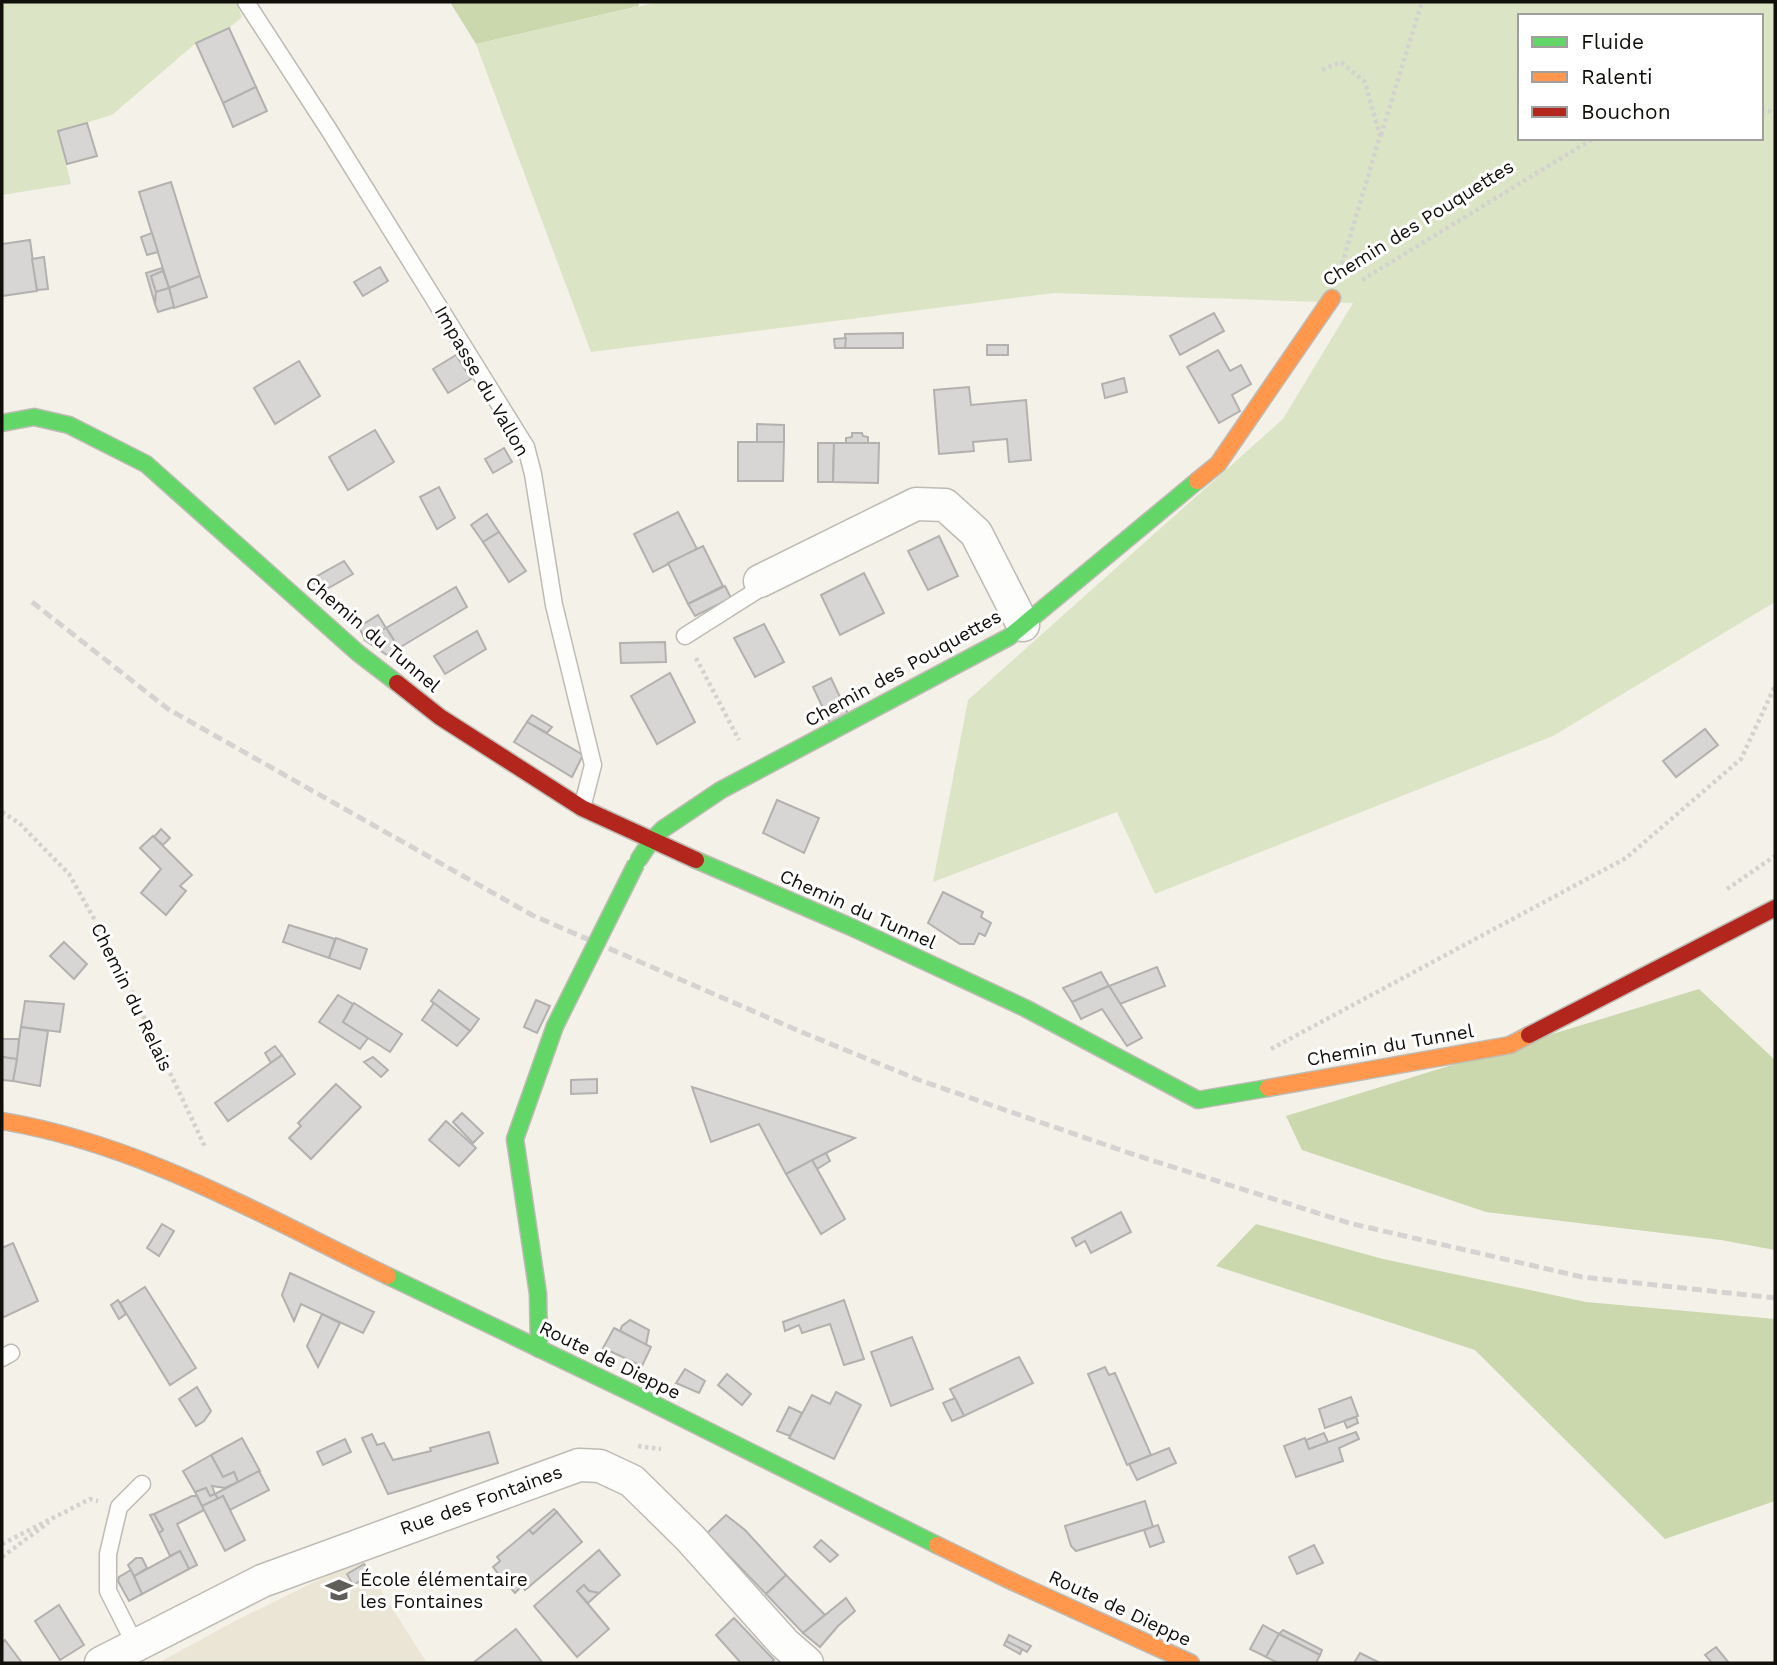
<svg xmlns="http://www.w3.org/2000/svg" width="1777" height="1665" font-family="'Work Sans',sans-serif">
<rect width="100%" height="100%" fill="#f4f1e8"/>
<polygon fill="#eae5d5" points="361,1559 427,1663 158,1663 235,1621"/>
<g fill="#dce4c6" fill-rule="evenodd">
<polygon points="2,2 236,2 242,17 229,28 196,43 112,115 58,131 71,184 2,195"/>
<path d="M658,2h1117v600l-222,134 -398,158 -38,-82 -184,70 35,-182 315,-281 70,-116 -299,-10 -463,59 -115,-308zM1520,16h241v122h-241z"/>
</g>
<g fill="#cbd7ad">
<polygon points="450,2 638,2 639,6 476,44"/>
<polygon points="1699,989 1775,1060 1775,1250 1721,1240 1486,1212 1302,1150 1286,1116"/>
<polygon points="1256,1224 1383,1259 1586,1302 1775,1319 1775,1501 1665,1539 1475,1350 1216,1266"/>
</g>
<g fill="#d7d6d5" stroke="#b3b1af" stroke-width="2">
<polygon points="229,28 256,87 223,103 196,43"/>
<polygon points="256,87 267,111 233,127 223,103"/>
<polygon points="87,123 97,156 67,164 58,131"/>
<polygon points="171,182 200,276 169,288 139,192"/>
<polygon points="152,233 158,252 147,255 141,237"/>
<polygon points="30,240 37,291 2,296 2,244"/>
<polygon points="44,257 48,289 37,290 32,259"/>
<polygon points="380,267 388,281 363,296 354,282"/>
<polygon points="162,268 163,271 151,276 156,292 155,304 146,273"/>
<polygon points="163,271 169,288 156,292 151,276"/>
<polygon points="200,276 207,297 174,308 169,288"/>
<polygon points="169,288 174,307 158,312 155,304 156,292"/>
<polygon points="1214,313 1224,331 1180,355 1170,336"/>
<polygon points="903,333 903,348 845,348 845,334"/>
<polygon points="846,338 845,348 835,348 834,339"/>
<rect x="987" y="345" width="21" height="10"/>
<polygon points="1218,350 1230,371 1241,365 1251,384 1232,395 1240,411 1219,423 1187,367"/>
<polygon points="456,355 471,379 448,393 433,369"/>
<polygon points="299,361 320,396 275,424 254,388"/>
<polygon points="1124,378 1127,392 1105,398 1102,384"/>
<polygon points="969,387 971,405 1026,400 1031,460 1009,462 1007,439 973,442 974,451 939,454 934,390"/>
<polygon points="757,424 784,425 784,442 757,442"/>
<polygon points="375,430 394,462 348,490 329,457"/>
<polygon points="852,433 862,433 863,436 868,437 868,443 846,443 846,438 852,437"/>
<polygon points="738,442 784,442 783,481 738,481"/>
<polygon points="818,443 834,443 833,482 818,482"/>
<polygon points="834,443 879,443 878,483 833,482"/>
<polygon points="504,448 512,462 493,473 485,459"/>
<polygon points="439,487 455,518 437,529 420,497"/>
<polygon points="678,512 697,549 653,572 634,534"/>
<polygon points="487,514 499,532 483,542 471,525"/>
<polygon points="499,532 526,571 509,582 483,542"/>
<polygon points="939,536 958,576 928,590 908,551"/>
<polygon points="703,546 723,586 688,604 668,563"/>
<polygon points="344,561 353,574 320,593 312,579"/>
<polygon points="864,573 884,613 840,635 821,595"/>
<polygon points="725,586 731,598 695,616 688,604"/>
<polygon points="456,587 467,607 399,648 386,628"/>
<polygon points="378,615 386,628 365,640 359,627"/>
<polygon points="764,624 784,662 755,677 734,638"/>
<polygon points="386,628 399,648 387,655 365,640"/>
<polygon points="477,631 486,649 445,674 434,656"/>
<polygon points="665,642 666,662 621,663 620,643"/>
<polygon points="670,673 695,722 657,744 631,696"/>
<polygon points="831,678 848,714 830,723 813,687"/>
<polygon points="532,715 552,727 547,733 527,722"/>
<polygon points="527,722 583,755 572,777 514,742"/>
<polygon points="1705,729 1718,745 1676,777 1663,761"/>
<polygon points="777,800 819,818 804,853 763,833"/>
<polygon points="161,829 170,838 163,845 154,837"/>
<polygon points="153,836 192,875 180,886 186,891 166,915 141,893 161,869 140,848"/>
<polygon points="943,892 983,912 981,917 991,923 985,936 979,933 974,944 960,944 928,923"/>
<polygon points="289,925 335,939 329,958 283,942"/>
<polygon points="336,938 367,949 360,969 329,958"/>
<polygon points="64,942 87,964 74,979 50,956"/>
<polygon points="1157,967 1165,986 1120,1004 1109,986"/>
<polygon points="1101,972 1109,986 1072,1002 1063,988"/>
<polygon points="1109,986 1142,1038 1127,1046 1102,1009 1081,1019 1072,1002"/>
<polygon points="439,990 479,1019 470,1031 431,1001"/>
<polygon points="338,995 353,1004 343,1022 368,1038 360,1049 319,1022"/>
<polygon points="536,1000 550,1006 537,1033 524,1027"/>
<polygon points="25,1001 64,1004 60,1032 21,1027"/>
<polygon points="354,1003 402,1034 390,1052 343,1022"/>
<polygon points="434,1003 470,1031 457,1046 422,1020"/>
<polygon points="21,1027 48,1031 40,1086 13,1081"/>
<polygon points="2,1039 19,1039 17,1059 2,1057"/>
<polygon points="275,1046 282,1055 271,1063 265,1053"/>
<polygon points="282,1055 295,1074 228,1121 215,1103"/>
<polygon points="2,1057 17,1059 13,1081 2,1080"/>
<polygon points="373,1057 388,1070 381,1077 364,1062"/>
<polygon points="597,1079 597,1093 571,1094 571,1080"/>
<polygon points="336,1084 361,1107 311,1159 289,1138 301,1126 298,1123"/>
<polygon points="692,1087 855,1138 786,1174 759,1124 711,1142"/>
<polygon points="462,1113 483,1133 473,1143 453,1122"/>
<polygon points="446,1121 476,1148 459,1166 429,1140"/>
<polygon points="826,1153 830,1161 817,1169 812,1160"/>
<polygon points="812,1160 845,1219 821,1234 786,1174"/>
<polygon points="1121,1212 1131,1232 1091,1253 1085,1241 1076,1246 1072,1238"/>
<polygon points="162,1224 174,1231 159,1256 147,1248"/>
<polygon points="13,1243 38,1301 2,1318 2,1248"/>
<polygon points="290,1273 374,1312 363,1333 301,1304 294,1321 282,1295"/>
<polygon points="145,1287 196,1368 170,1385 120,1303"/>
<polygon points="118,1300 126,1314 119,1319 111,1305"/>
<polygon points="844,1300 864,1359 844,1365 830,1324 802,1333 799,1325 785,1331 783,1322"/>
<polygon points="322,1314 340,1323 318,1367 307,1346"/>
<polygon points="630,1320 649,1330 646,1345 620,1331 622,1326"/>
<polygon points="614,1328 651,1347 642,1366 603,1348"/>
<polygon points="912,1337 933,1389 891,1406 871,1352"/>
<polygon points="1019,1357 1033,1383 964,1416 950,1389"/>
<polygon points="1105,1367 1109,1375 1115,1373 1151,1455 1127,1465 1088,1374"/>
<polygon points="685,1369 705,1381 699,1393 676,1383"/>
<polygon points="727,1374 751,1394 742,1405 718,1385"/>
<polygon points="197,1387 211,1411 204,1421 196,1426 179,1399"/>
<polygon points="836,1392 861,1405 834,1459 789,1438 812,1395 830,1404"/>
<polygon points="1351,1397 1358,1416 1325,1428 1319,1409"/>
<polygon points="955,1398 964,1416 952,1421 943,1403"/>
<polygon points="789,1407 802,1413 790,1436 777,1431"/>
<polygon points="1356,1417 1358,1423 1347,1428 1344,1421"/>
<polygon points="489,1432 498,1463 388,1494 362,1438 372,1434 377,1445 384,1443 393,1460 431,1451 430,1448"/>
<polygon points="1356,1432 1359,1439 1339,1448 1343,1461 1296,1477 1284,1446 1305,1438 1309,1449"/>
<polygon points="1324,1433 1328,1442 1309,1449 1306,1440"/>
<polygon points="242,1438 260,1471 238,1482 234,1472 223,1477 211,1455"/>
<polygon points="345,1439 351,1452 323,1465 317,1452"/>
<polygon points="1169,1448 1176,1463 1137,1480 1129,1464"/>
<polygon points="211,1455 223,1477 234,1472 238,1482 225,1488 212,1486 215,1494 210,1496 206,1488 195,1492 183,1471"/>
<polygon points="259,1471 269,1490 230,1510 223,1496 218,1499 215,1494"/>
<polygon points="206,1488 210,1496 215,1494 218,1499 202,1506 195,1492"/>
<polygon points="192,1496 197,1496 204,1510 177,1524 197,1565 189,1569 180,1551 170,1556 159,1533 163,1530 154,1514"/>
<polygon points="223,1496 245,1540 225,1551 202,1506"/>
<polygon points="1145,1501 1153,1527 1076,1551 1071,1546 1065,1526"/>
<polygon points="554,1509 557,1512 533,1534 529,1530"/>
<polygon points="557,1512 582,1542 525,1590 512,1574 504,1581 493,1567 500,1561 497,1557 529,1530 533,1534"/>
<polygon points="154,1514 163,1530 159,1533 150,1515"/>
<polygon points="726,1515 745,1530 786,1575 766,1594 707,1533"/>
<polygon points="1158,1525 1164,1542 1150,1547 1144,1530"/>
<polygon points="821,1540 838,1555 830,1562 814,1547"/>
<polygon points="1314,1545 1323,1563 1297,1574 1289,1557"/>
<polygon points="599,1550 620,1575 599,1593 589,1591 584,1585 577,1591 609,1629 577,1657 534,1606"/>
<polygon points="180,1551 189,1569 142,1594 134,1576"/>
<polygon points="136,1558 142,1558 147,1568 134,1576 128,1565"/>
<polygon points="364,1564 371,1575 353,1585 347,1574"/>
<polygon points="131,1570 142,1594 129,1601 118,1581 119,1577"/>
<polygon points="512,1574 522,1586 515,1593 504,1581"/>
<polygon points="786,1575 825,1615 803,1633 766,1594"/>
<polygon points="584,1585 589,1591 599,1593 588,1603 577,1591"/>
<polygon points="846,1598 855,1611 838,1626 820,1647 803,1633"/>
<polygon points="59,1605 84,1645 60,1660 35,1621"/>
<polygon points="734,1618 774,1660 771,1663 741,1663 716,1635"/>
<polygon points="1263,1625 1279,1634 1266,1657 1250,1649"/>
<polygon points="516,1629 542,1662 473,1663"/>
<polygon points="1283,1630 1322,1650 1320,1655 1279,1634"/>
<polygon points="1279,1634 1320,1655 1316,1663 1278,1663 1266,1657"/>
<polygon points="1009,1635 1031,1646 1027,1652 1006,1641"/>
<polygon points="5,1640 22,1663 2,1663 2,1643"/>
<polygon points="1006,1641 1022,1649 1020,1654 1004,1645"/>
<polygon points="1716,1647 1729,1663 1712,1663 1705,1655"/>
<polygon points="1360,1653 1380,1663 1354,1663"/>
</g>
<g fill="none" stroke-linecap="round" stroke-linejoin="round">
<defs>
<g id="lane">
<polyline points="246,2 329,130 526,447 533,474 554,605 593,765 582,808"/>
<polyline points="685,636 756,591 760,581"/>
<polyline points="2,1358 11,1353"/>
<polyline points="136,1646 108,1591 108,1554 119,1507 142,1484"/>
</g>
<g id="street">
<polyline points="760,581 916,504 945,505 976,533 1023,625"/>
<polyline points="101,1663 262,1581 579,1465 600,1466 632,1481 690,1538 784,1643 807,1663"/>
</g>
<g id="fast">
<polyline points="2,423 34,417 69,425 146,464 358,653 397,683"/>
<polyline points="639,859 651,841 663,829 721,790 1009,637 1197,481"/>
<polyline points="696,860 851,927 1025,1008 1198,1100 1268,1088"/>
<polyline points="388,1276 640,1397 937,1545"/>
<polyline points="539,1349 538,1294 515,1139 555,1026"/>
</g>
<g id="slow">
<polyline points="1197,481 1218,464 1332,298"/>
<polyline points="1268,1088 1510,1045 1529,1035"/>
<path d="M2,1121c138,23 261,95 386,155"/>
<polyline points="937,1545 1007,1579 1191,1663"/>
</g>
<g id="jam">
<polyline points="397,683 440,717 582,808 696,860"/>
<polyline points="1529,1035 1775,908"/>
</g>
</defs>
<use href="#lane" stroke="#bebbb5" stroke-width="19"/>
<use href="#street" stroke="#bebbb5" stroke-width="35"/>
<use href="#fast" stroke="#bebbb5" stroke-width="19"/>
<use href="#slow" stroke="#bebbb5" stroke-width="19"/>
<use href="#jam" stroke="#bebbb5" stroke-width="19"/>
<g stroke="#d3d2cf" stroke-width="4.5" stroke-dasharray="3.5 3.5" stroke-linecap="butt">
<polyline points="1322,70 1341,62 1365,82 1380,136 1342,264"/>
<polyline points="1761,109 1775,113"/>
<polyline points="1381,135 1422,2"/>
<polyline points="1362,280 1594,138"/>
<polyline points="696,658 739,740"/>
<polyline points="2,812 19,823 69,874 116,958 206,1149"/>
<polyline points="1727,889 1775,856"/>
<polyline points="1271,1049 1626,858 1741,759 1775,686"/>
<polyline points="638,1446 661,1449"/>
<polyline points="2,1544 90,1499 98,1501"/>
<polyline points="2,1557 49,1522"/>
</g>
<use href="#lane" stroke="#fdfdfc" stroke-width="16"/>
<use href="#street" stroke="#fdfdfc" stroke-width="32"/>
<use href="#fast" stroke="#63d668" stroke-width="16"/>
<use href="#slow" stroke="#ff974d" stroke-width="16"/>
<use href="#jam" stroke="#b3261e" stroke-width="16"/>
<polyline stroke="#d5d3d1" stroke-width="5" stroke-dasharray="10 5" stroke-linecap="butt" points="32,602 168,709 532,915 799,1031 919,1080 1129,1153 1349,1223 1582,1277 1775,1298"/>
<defs>
<polyline id="fast-bridge" points="555,1026 636,864"/>
</defs>
<use href="#fast-bridge" stroke="#bebbb5" stroke-width="19" stroke-linecap="butt"/>
<use href="#fast-bridge" stroke="#63d668" stroke-width="16"/>
</g>
<defs>
<symbol id="school-bare" viewBox="-9 -9 18 18"><path d="M0-5L7-2L0 1L-7-2ZM-4 1L0 2.5L4 1V4Q0 6-4 4Z" fill="#605e58" stroke="#fff" stroke-width="2.5" paint-order="stroke"/></symbol>
</defs>
<g fill-rule="evenodd">
<use href="#school-bare" x="320" y="1571" width="38" height="38"/>
</g>
<g text-anchor="middle" dominant-baseline="central" stroke-width="6" stroke-linejoin="round" paint-order="stroke">
<g font-size="19" fill="#110f0a" stroke="#fff">
<text transform="translate(1418 223) rotate(-32)">Chemin des Pouquettes</text>
<text transform="translate(482 381) rotate(60)">Impasse du Vallon</text>
<text transform="translate(373 634) rotate(40)">Chemin du Tunnel</text>
<text transform="translate(903 668) rotate(-29)">Chemin des Pouquettes</text>
<text transform="translate(858 909) rotate(24)">Chemin du Tunnel</text>
<text transform="translate(132 997) rotate(64)">Chemin du Relais</text>
<text transform="translate(1390 1045) rotate(-10)">Chemin du Tunnel</text>
<text transform="translate(610 1360) rotate(26)">Route de Dieppe</text>
<text transform="translate(481 1500) rotate(-20)">Rue des Fontaines</text>
<text transform="translate(1120 1608) rotate(25)">Route de Dieppe</text>
</g>
<g font-size="19" fill="#110f0a" stroke="#fff" text-anchor="start">
<text x="360" y="1579">École élémentaire<tspan x="360" dy="22">les Fontaines</tspan></text>
</g>
</g>
<rect width="1777" height="1665" fill="none" stroke="#110f0a" stroke-width="7"/>
<rect x="1518" y="14" width="245" height="126" fill="#ffffff" stroke="#a09f9d" stroke-width="2"/>
<rect x="1532" y="37" width="35" height="10" fill="#63d668" stroke="#a09f9d" stroke-width="2"/>
<text x="1581" y="49" font-size="21" fill="#110f0a">Fluide</text>
<rect x="1532" y="72" width="35" height="10" fill="#ff974d" stroke="#a09f9d" stroke-width="2"/>
<text x="1581" y="84" font-size="21" fill="#110f0a">Ralenti</text>
<rect x="1532" y="107" width="35" height="10" fill="#b3261e" stroke="#a09f9d" stroke-width="2"/>
<text x="1581" y="119" font-size="21" fill="#110f0a">Bouchon</text>
</svg>
